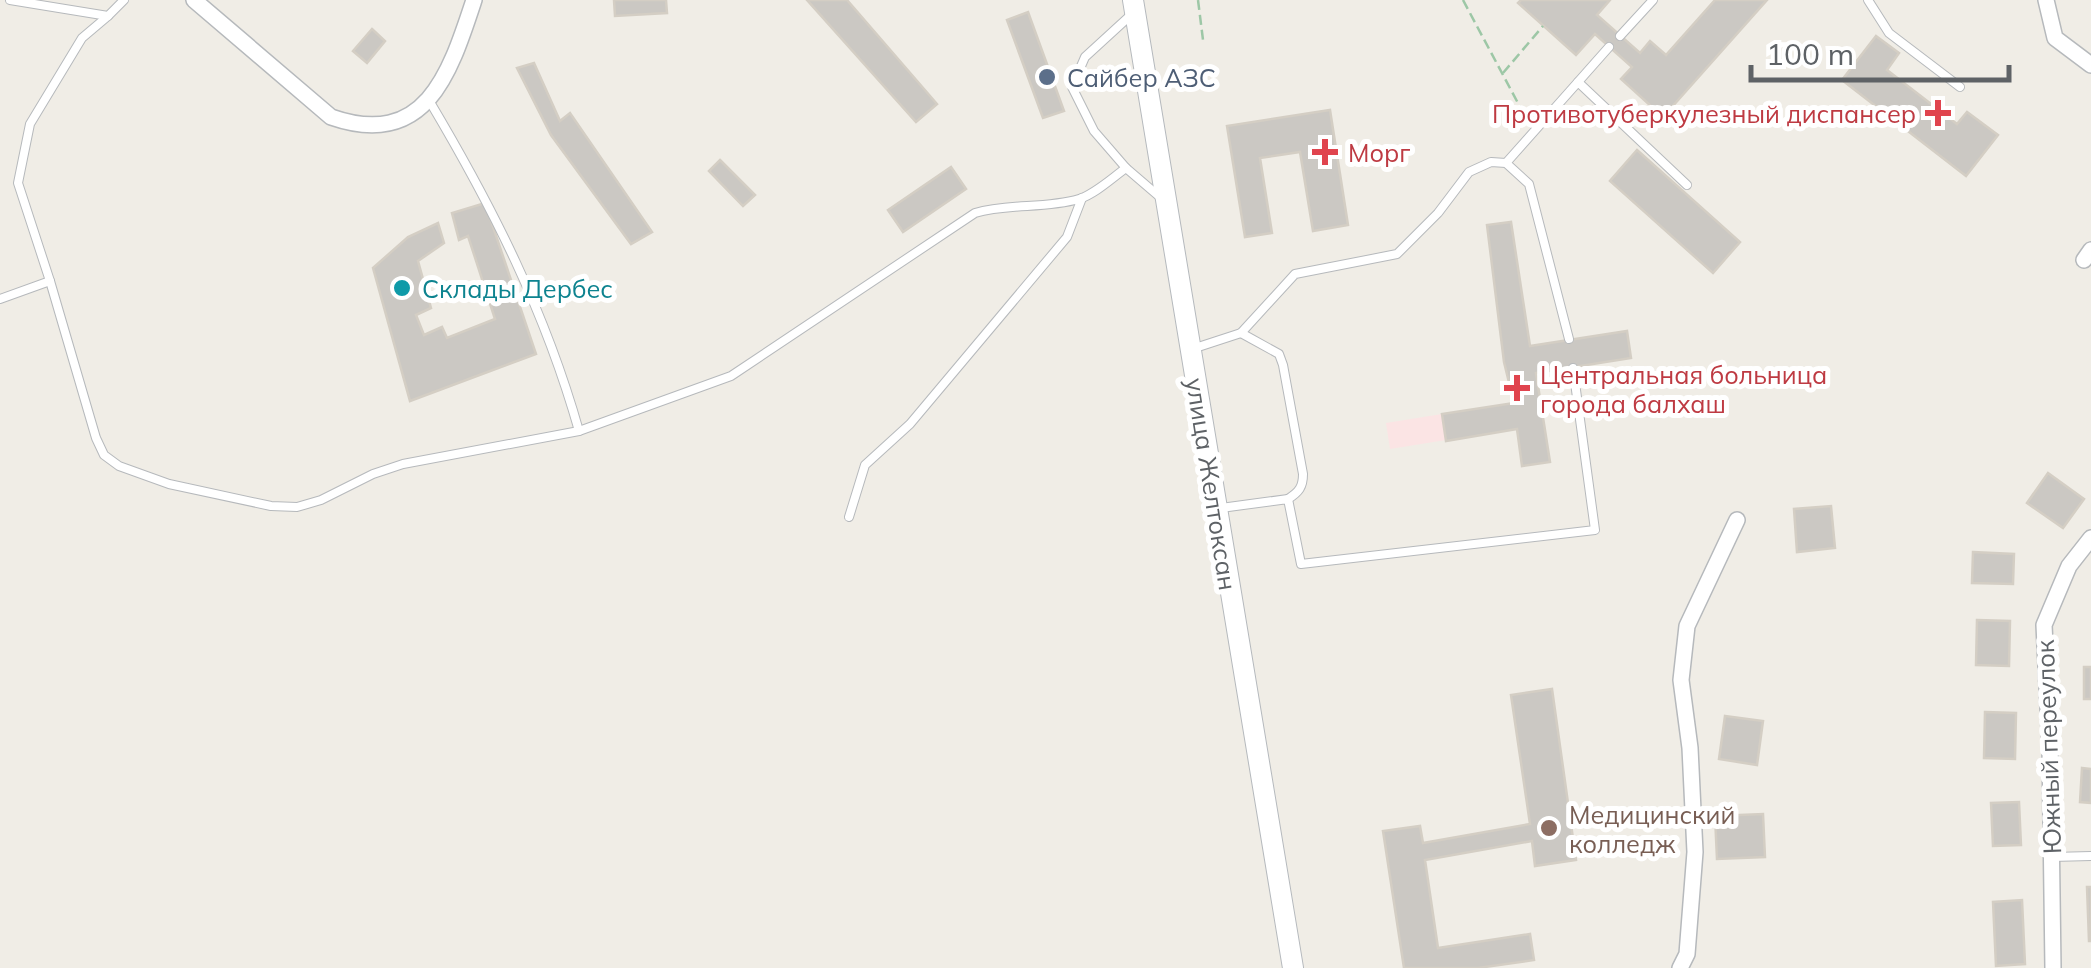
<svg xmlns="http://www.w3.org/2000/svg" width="2091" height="968" font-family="Mulish,sans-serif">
<rect width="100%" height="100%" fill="#f0ede6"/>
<polygon fill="#fbe4e4" points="1442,414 1446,440 1390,449 1386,423"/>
<g fill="#cbc8c3" stroke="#d4cec4" stroke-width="2.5">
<polygon points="614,0 666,0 667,13 615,16"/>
<polygon points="807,0 847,0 937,104 916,122"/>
<polygon points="1521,0 1610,0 1597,15 1640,53 1650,41 1666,55 1715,0 1767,0 1663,117 1621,79 1632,67 1595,34 1576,55 1518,3"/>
<polygon points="1028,12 1064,111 1043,118 1007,20"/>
<polygon points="372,29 385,41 367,63 353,51"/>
<polygon points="1876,36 1899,53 1887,70 1957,124 1967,112 1998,135 1966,176 1842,80"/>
<polygon points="534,63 560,121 570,113 652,232 631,244 551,135 517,68"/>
<polygon points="1330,110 1348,225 1313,231 1300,152 1260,158 1272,233 1245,237 1227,126"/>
<polygon points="1637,150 1740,242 1713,273 1610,181"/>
<polygon points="720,160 755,195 743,206 709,171"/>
<polygon points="951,167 966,189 903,232 888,210"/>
<polygon points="485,203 536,354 410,401 373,268 408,237 438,223 444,243 418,261 431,308 416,315 424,335 442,327 447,338 495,319 468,236 459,240 452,213"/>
<polygon points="1511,222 1530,346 1627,331 1631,358 1536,373 1550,462 1522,466 1517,429 1446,441 1442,414 1514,403 1504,362 1487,225"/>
<polygon points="2048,473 2084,499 2063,528 2027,503"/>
<polygon points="1831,506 1835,548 1797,552 1794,509"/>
<polygon points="1973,552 2014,554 2013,584 1972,583"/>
<polygon points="1977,620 2010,621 2009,666 1976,665"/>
<rect x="2084" y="667" width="7" height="32"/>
<polygon points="1552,689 1576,860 1535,866 1532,841 1425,860 1438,948 1530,934 1534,960 1478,968 1404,968 1383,831 1420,826 1423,843 1530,824 1511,695"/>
<polygon points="1985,712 2016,713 2015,759 1984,758"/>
<polygon points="1725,716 1763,721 1757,765 1719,759"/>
<polygon points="2082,768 2091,769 2091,803 2080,802"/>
<polygon points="2019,802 2021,845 1993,846 1991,803"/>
<polygon points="1763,814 1765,857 1717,859 1715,816"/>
<polygon points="2087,887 2091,887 2091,941 2089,941"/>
<polygon points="2022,900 2025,964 1996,966 1993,902"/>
</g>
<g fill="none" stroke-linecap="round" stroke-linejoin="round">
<defs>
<g id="lane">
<polyline points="10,0 108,16 124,0"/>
<polyline points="1868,0 1889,33 1960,87"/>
<polyline points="1132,14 1085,57 1072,87 1094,131 1126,168 1161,198"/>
<polyline points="1620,36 1653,0"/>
<polyline points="1578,82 1609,47"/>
<path d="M430,102c63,106 115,209 149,329"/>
<polyline points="1506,163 1578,82 1687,185"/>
<path d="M50,281l46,157 8,17 15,11 50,18 102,22 26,1 24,-7 52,-26 30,-10 176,-33 152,-55 244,-163c34,-10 70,-4 104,-14 16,-5 33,-21 47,-31"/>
<polyline points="0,299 50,281 18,183 30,124 82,38 108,16"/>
<path d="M1241,333l38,21 4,11 20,109c0,13 -4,18 -15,25"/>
<polyline points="1192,349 1241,333 1295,274 1397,254 1438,213 1469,172 1491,162 1506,163 1529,184 1569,339"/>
<polyline points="1221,508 1288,499 1301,564 1595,530 1573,368"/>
<polyline points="849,517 865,465 910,424 1067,237 1082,198"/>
<polyline points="2052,857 2091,856"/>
</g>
<g id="street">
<path d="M194,0l137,117c95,33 119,-44 143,-117"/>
<polyline points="2046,0 2055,38 2091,65"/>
<polyline points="2084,260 2091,250"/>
<polyline points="1680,968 1687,954 1695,852 1690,748 1681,680 1687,626 1737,520"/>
<polyline points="2053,968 2050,748 2044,625 2069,566 2091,538"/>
</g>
<polyline id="secondary" points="1133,0 1293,968"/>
</defs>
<use href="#lane" stroke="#b6b9bc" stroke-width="10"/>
<use href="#street" stroke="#b6b9bc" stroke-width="18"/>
<use href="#secondary" stroke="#b5b9bd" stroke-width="22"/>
<g stroke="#9dc7a6" stroke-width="2.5" stroke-dasharray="10 5" stroke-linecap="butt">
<polyline points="1198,0 1203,40"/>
<polyline points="1463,0 1527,120"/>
<polyline points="1503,73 1543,26"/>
</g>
<use href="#lane" stroke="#fff" stroke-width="8"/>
<use href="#street" stroke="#fff" stroke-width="15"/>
<use href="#secondary" stroke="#fff" stroke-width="20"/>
</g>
<circle fill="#5c6f8a" stroke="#fff" stroke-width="4" cx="1047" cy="77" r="10"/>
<g fill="#e0444e" stroke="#fff" stroke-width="4">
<path d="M1933 98h10v10h10v10h-10v10h-10v-10h-10v-10h10z"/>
<path d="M1320 137h10v10h10v10h-10v10h-10v-10h-10v-10h10z"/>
<path d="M1512 373h10v10h10v10h-10v10h-10v-10h-10v-10h10z"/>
</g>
<circle fill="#0f9aa8" stroke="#fff" stroke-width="4" cx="402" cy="288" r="10"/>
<circle fill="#8d6e63" stroke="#fff" stroke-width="4" cx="1549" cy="828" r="10"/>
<g text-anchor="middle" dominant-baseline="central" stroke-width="10" stroke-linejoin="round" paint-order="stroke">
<g font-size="25" fill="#4e5e75" stroke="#fff" text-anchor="start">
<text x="1067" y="77">Сайбер АЗС</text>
</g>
<g font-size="25" fill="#be3a42" stroke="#fff" text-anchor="start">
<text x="1916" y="113" text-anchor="end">Противотуберкулезный диспансер</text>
<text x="1348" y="152">Морг</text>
<text x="1540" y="374">Центральная больница<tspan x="1540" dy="29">города балхаш</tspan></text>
</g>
<g font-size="25" fill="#0d838f" stroke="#fff" text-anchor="start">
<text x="422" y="288">Склады Дербес</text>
</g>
<g font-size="25" fill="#5e6266" stroke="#fff">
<text transform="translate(1212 484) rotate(81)">улица Желтоксан</text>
<text transform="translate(2048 747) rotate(-92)">Южный переулок</text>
</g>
<g font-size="25" fill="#785e54" stroke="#fff" text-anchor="start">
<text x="1569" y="814">Медицинский<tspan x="1569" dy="29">колледж</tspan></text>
</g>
</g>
<path d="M1751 65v15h258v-15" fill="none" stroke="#5e6266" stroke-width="5"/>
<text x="1766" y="65" font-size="30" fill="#5e6266" stroke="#ffffff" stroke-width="8" paint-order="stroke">100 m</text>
</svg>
